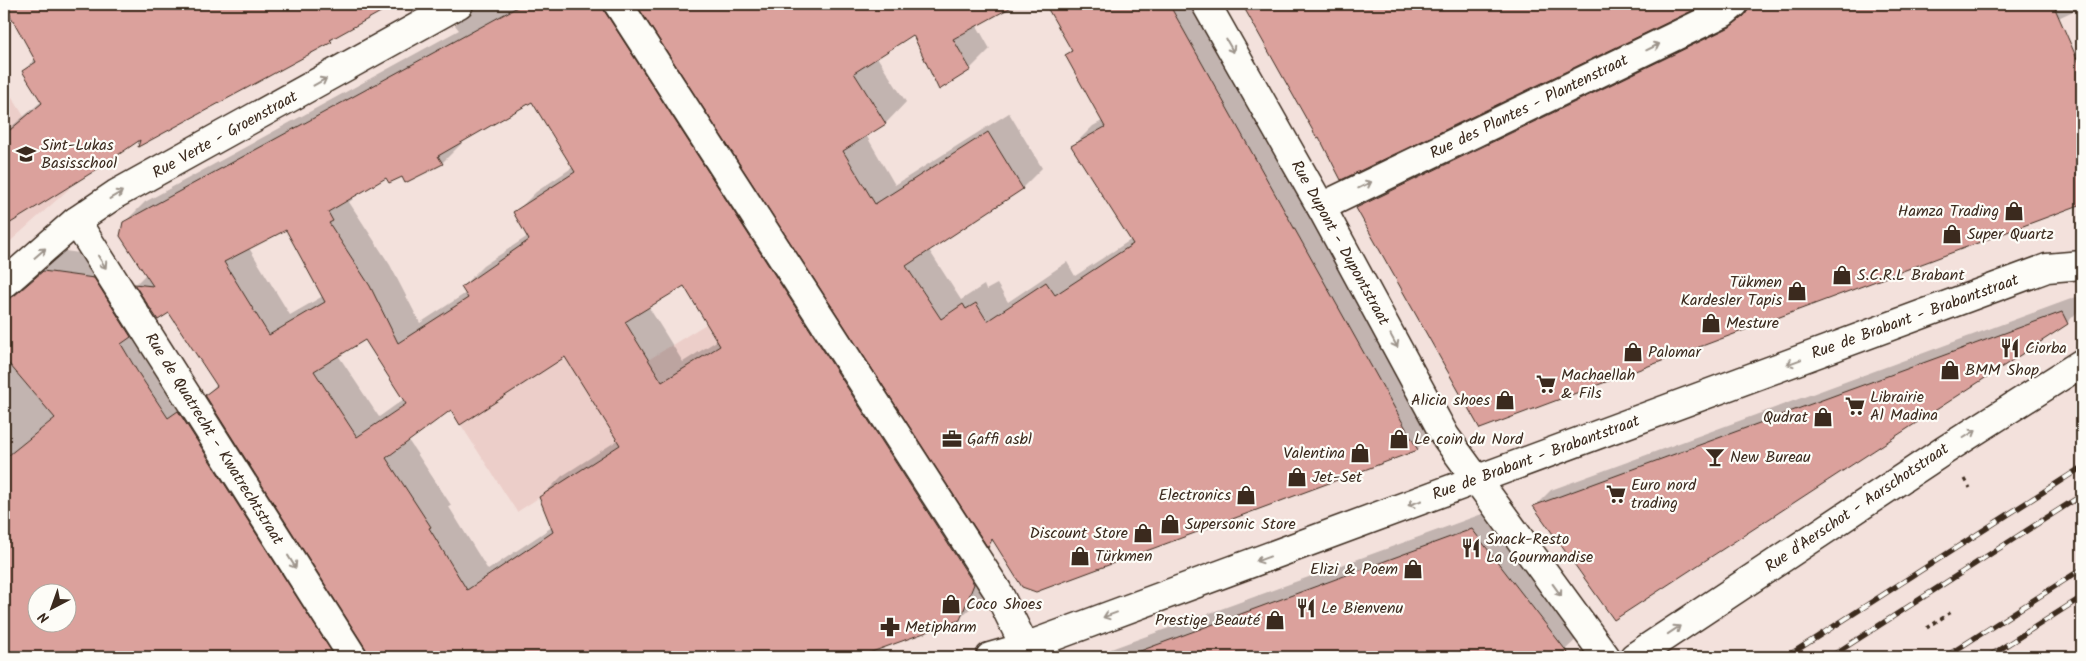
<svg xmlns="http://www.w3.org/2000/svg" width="2086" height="661" font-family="Kalam,sans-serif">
<rect width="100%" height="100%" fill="#f3e1dc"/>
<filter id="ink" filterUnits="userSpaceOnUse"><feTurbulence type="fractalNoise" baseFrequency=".02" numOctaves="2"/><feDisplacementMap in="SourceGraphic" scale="10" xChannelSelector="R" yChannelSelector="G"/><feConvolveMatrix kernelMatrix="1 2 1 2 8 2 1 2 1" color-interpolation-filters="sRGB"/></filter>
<g filter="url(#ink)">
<g fill="#eccec9">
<polygon points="4,84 69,189 4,247"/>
<polygon points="537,253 648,360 714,319 723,344 704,356 719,380 517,512 405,338"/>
</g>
<g fill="#0003" fill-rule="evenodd">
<polygon points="4,4 177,4 183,14 202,4 393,4 338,34 331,41 142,137 95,169 4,225 4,133 42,101 23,71 35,59"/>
<path d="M476,4h157l361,558 -13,36 -22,21 -104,38h-463l-103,-157 -83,-105 11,-11 -47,-73 -12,8 -22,-35 10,-10 -22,-51 21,-21 314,-172 -4,-5zM532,100l41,67 -37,25 -21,21 13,23 -45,30 -21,21 4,6 -46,30 -30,-58 -41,-63 4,-3 -2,-2 36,-21 55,-13 21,-21 -1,-1zM286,228l37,68 -33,19 -41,-67zM685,284l33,56 -35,22 -35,-56zM365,338l39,61 -25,18 -41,-62zM565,355l53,85 -56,36 -21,21 11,30 -64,43 -39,-63 2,-2 -43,-65 43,-32z"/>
<polygon points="651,4 1014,4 976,24 990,49 970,69 914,33 877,57 906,102 886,123 866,135 895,185 1009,113 1042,168 1022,188 929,250 961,300 984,285 986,290 997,284 1008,302 1067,262 1075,276 1132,239 1073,146 1093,126 1102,121 1067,55 1072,49 1047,4 1200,4 1438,429 1417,449 1036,591 994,540 988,546"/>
<polygon points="1244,4 1703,4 1341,178 1320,135 1318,136"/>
<polygon points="1750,4 2082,4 2082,7 1939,73 1953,107 2082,58 2082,202 1480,427 1357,208 1377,188 1750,8"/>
<path d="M65,251l50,7 241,399h-352v-87l8,-5 -8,-10v-275l25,-1 7,-4zM38,594h30v30h-30z"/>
<polygon points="2079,296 2082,307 2067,323 1535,506 1551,490"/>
<polygon points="1493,510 1586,630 1565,650 1554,657 1089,657"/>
<polygon points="1082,654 1083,657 1074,657"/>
</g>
<g fill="#dba19c" stroke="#3b2a1e" fill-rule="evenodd">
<polygon points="4,4 395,4 330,40 332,42 138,147 140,140 96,170 4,227 4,135 42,103 22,71 36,62"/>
<path d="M523,4h80l2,8 369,572 -14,36 -102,37h-490l-2,-8 -161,-254 12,-9 -48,-73 -11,7 -24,-36 19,2 -33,-50 3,-14zM532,102l43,70 -62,40 16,28 -68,47 7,11 -70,45 -28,-57 -41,-63 4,-2 -5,-9 58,-34 3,5 13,-6 3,6 38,-19 -5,-8zM286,230l39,72 -56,33 -45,-73zM684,286l36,60 -58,36 -37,-60zM365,340l41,64 -49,33 -43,-66zM565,357l55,88 -81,52 14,35 -86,58 -38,-62 2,-1 -45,-69 65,-48 9,15z"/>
<polygon points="636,4 1017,4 953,39 971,70 939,90 913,35 854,73 886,124 843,151 875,204 988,132 1023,189 906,266 941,319 963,304 966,309 976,303 987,321 1046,282 1055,295 1133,244 1071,146 1105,127 1065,55 1072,51 1045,4 1169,4 1418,450 1036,592 1022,587 992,539 988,548"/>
<polygon points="1242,4 1706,4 1341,180 1319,137 1317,138"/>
<polygon points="1749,4 2053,4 2082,70 2082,204 1480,429 1356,208 1730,27 1744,16 1748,10"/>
<path d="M43,271l51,7 37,59 -10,7 16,27 31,47 10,-7 157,246h-331v-198l51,-41 -51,-60v-59l10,-3zM38,594h30v30h-30z"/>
<polygon points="2062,312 2068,324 1614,620 1533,506"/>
<polygon points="1472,529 1571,657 1133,657 1132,654"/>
</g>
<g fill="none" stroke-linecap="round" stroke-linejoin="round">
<defs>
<g id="minor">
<polyline points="618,4 997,590 1025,647"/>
<polyline points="1206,4 1321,207 1445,436 1606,657"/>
<polyline points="1321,207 1723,13 1734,4"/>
<polyline points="76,221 353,657"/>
<polyline points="4,284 76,221 116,194 459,4"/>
<polyline points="990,657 1025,647 2047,268 2082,265"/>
<polyline points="1634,657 1945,450 2082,363"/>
</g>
</defs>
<use href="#minor" stroke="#3b2a1e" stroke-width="31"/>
<g stroke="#3b2a1e" stroke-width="3" stroke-dasharray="4 4" stroke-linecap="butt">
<polyline points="1965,479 1970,488"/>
<polyline points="1927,628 1953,611"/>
</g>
<use href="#minor" stroke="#fdfcf7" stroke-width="28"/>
<defs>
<g id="rail">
<polyline points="1786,657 2082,467"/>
<polyline points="1830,657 2082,495"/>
<polyline points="1945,657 2082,569"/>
<polyline points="1988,657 2082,597"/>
</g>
</defs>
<use href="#rail" stroke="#3b2a1e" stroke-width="5.5"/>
<use href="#rail" stroke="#fdfcf7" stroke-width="4" stroke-dasharray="11" stroke-linecap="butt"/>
</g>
<defs><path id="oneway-shaft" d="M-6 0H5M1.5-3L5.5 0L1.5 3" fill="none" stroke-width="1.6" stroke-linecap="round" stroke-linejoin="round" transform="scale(1.25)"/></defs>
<g stroke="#9c938a">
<use href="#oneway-shaft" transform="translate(1230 46) rotate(60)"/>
<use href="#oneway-shaft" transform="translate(1653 47) rotate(-26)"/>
<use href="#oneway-shaft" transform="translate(320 82) rotate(-29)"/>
<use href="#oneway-shaft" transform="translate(1365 185) rotate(-26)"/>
<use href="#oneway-shaft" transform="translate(116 195) rotate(-31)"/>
<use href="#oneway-shaft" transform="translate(40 253) rotate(-41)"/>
<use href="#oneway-shaft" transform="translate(102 262) rotate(58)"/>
<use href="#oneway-shaft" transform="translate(1394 341) rotate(62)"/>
<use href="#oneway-shaft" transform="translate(1794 362) rotate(160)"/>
<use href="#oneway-shaft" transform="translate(1970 434) rotate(-32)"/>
<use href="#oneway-shaft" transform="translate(1415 503) rotate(160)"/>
<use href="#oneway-shaft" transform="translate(1263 559) rotate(160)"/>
<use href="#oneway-shaft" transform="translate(292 562) rotate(58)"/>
<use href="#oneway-shaft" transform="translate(1557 590) rotate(54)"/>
<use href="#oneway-shaft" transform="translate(1110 615) rotate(160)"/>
<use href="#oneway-shaft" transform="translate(1674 630) rotate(-34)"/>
</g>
</g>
<defs>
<symbol id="school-bare" viewBox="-9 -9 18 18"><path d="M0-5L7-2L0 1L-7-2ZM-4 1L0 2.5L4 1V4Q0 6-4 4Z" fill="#3b2a1e" stroke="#fdfcf7" stroke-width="2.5" paint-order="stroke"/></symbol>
<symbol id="shop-bare" viewBox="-9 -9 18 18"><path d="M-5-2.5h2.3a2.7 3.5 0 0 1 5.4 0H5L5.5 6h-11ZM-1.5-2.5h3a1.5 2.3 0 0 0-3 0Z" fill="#3b2a1e" stroke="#fdfcf7" stroke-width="2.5" paint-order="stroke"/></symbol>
<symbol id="restaurant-bare" viewBox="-9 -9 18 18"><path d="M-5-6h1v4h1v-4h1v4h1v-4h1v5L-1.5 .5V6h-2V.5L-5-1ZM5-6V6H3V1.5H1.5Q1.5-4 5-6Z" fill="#3b2a1e" stroke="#fdfcf7" stroke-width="2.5" paint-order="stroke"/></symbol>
<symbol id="supermarket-bare" viewBox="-9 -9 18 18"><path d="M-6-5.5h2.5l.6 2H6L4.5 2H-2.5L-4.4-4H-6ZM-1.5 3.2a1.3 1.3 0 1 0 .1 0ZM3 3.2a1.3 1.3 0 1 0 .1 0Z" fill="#3b2a1e" stroke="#fdfcf7" stroke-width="2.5" paint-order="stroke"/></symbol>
<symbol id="office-bare" viewBox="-9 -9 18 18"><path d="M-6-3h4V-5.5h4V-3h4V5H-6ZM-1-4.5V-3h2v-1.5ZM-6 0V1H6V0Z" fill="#3b2a1e" stroke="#fdfcf7" stroke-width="2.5" paint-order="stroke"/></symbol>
<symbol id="bar-bare" viewBox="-9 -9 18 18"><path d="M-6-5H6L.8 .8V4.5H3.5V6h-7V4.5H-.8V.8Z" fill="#3b2a1e" stroke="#fdfcf7" stroke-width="2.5" paint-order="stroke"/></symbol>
<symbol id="pharmacy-bare" viewBox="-9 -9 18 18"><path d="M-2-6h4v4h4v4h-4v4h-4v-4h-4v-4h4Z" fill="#3b2a1e" stroke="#fdfcf7" stroke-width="2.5" paint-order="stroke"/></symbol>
</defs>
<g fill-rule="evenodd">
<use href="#school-bare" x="12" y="140" width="28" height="28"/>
<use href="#shop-bare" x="2000" y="197" width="28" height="28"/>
<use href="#shop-bare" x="1938" y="220" width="28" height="28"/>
<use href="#shop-bare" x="1828" y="261" width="28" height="28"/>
<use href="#shop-bare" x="1783" y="277" width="28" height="28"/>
<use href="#shop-bare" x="1697" y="309" width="28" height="28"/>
<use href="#restaurant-bare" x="1996" y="334" width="28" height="28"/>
<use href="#shop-bare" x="1619" y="338" width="28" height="28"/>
<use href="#shop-bare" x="1936" y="356" width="28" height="28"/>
<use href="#supermarket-bare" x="1532" y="370" width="28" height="28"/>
<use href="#shop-bare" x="1491" y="386" width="28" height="28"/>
<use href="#supermarket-bare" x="1841" y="392" width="28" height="28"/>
<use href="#shop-bare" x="1809" y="403" width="28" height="28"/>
<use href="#office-bare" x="938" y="425" width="28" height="28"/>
<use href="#shop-bare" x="1385" y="425" width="28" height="28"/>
<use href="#shop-bare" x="1346" y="439" width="28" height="28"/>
<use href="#bar-bare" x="1701" y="443" width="28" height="28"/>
<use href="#shop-bare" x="1283" y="463" width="28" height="28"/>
<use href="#supermarket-bare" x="1602" y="480" width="28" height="28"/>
<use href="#shop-bare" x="1232" y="481" width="28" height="28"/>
<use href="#shop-bare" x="1156" y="510" width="28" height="28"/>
<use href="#shop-bare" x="1129" y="519" width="28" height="28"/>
<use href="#restaurant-bare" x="1457" y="534" width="28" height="28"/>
<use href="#shop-bare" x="1066" y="542" width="28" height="28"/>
<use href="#shop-bare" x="1399" y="555" width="28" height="28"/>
<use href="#shop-bare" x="937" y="590" width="28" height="28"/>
<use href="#restaurant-bare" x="1292" y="594" width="28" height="28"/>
<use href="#shop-bare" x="1261" y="606" width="28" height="28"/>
<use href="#pharmacy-bare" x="876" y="613" width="28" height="28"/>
</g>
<g text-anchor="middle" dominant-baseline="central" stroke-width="4.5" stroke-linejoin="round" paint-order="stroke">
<g font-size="16" fill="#3b2a1e" stroke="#fdfcf7">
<text transform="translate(1529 107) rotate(-26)">Rue des Plantes - Plantenstraat</text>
<text transform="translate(225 135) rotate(-29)">Rue Verte - Groenstraat</text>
<text transform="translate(1340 243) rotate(61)">Rue Dupont - Dupontstraat</text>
<text transform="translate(1915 317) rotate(-20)">Rue de Brabant - Brabantstraat</text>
<text transform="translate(214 439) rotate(58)">Rue de Quatrecht - Kwatrechtstraat</text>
<text transform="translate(1536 458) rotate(-20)">Rue de Brabant - Brabantstraat</text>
<text transform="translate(1857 508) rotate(-34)">Rue d'Aerschot - Aarschotstraat</text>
</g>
<g font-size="16" fill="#3b2a1e" stroke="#fdfcf7" text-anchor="start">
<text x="41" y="145">Sint-Lukas<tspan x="41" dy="18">Basisschool</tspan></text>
<text x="1999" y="211" text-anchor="end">Hamza Trading</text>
<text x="1967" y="234">Super Quartz</text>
<text x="1857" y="275">S.C.R.L Brabant</text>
<text x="1782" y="282" text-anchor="end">Tükmen<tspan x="1782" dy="18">Kardesler Tapis</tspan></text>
<text x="1726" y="323">Mesture</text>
<text x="2025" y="348">Ciorba</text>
<text x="1648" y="352">Palomar</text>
<text x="1965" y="370">BMM Shop</text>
<text x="1561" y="375">Machaellah<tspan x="1561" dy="18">&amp; Fils</tspan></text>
<text x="1870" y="397">Librairie<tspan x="1870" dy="18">Al Madina</tspan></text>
<text x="1490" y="400" text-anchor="end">Alicia shoes</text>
<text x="1808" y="417" text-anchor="end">Qudrat</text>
<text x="967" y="439">Gaffi asbl</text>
<text x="1414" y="439">Le coin du Nord</text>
<text x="1345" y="453" text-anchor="end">Valentina</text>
<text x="1730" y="457">New Bureau</text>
<text x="1312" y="477">Jet-Set</text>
<text x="1631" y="485">Euro nord<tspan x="1631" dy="18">trading</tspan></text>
<text x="1231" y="495" text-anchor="end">Electronics</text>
<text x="1185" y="524">Supersonic Store</text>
<text x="1128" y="533" text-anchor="end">Discount Store</text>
<text x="1486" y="539">Snack-Resto<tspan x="1486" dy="18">La Gourmandise</tspan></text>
<text x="1095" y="556">Türkmen</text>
<text x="1398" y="569" text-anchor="end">Elizi &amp; Poem</text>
<text x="966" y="604">Coco Shoes</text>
<text x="1321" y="608">Le Bienvenu</text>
<text x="1260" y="620" text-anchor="end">Prestige Beauté</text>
<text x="905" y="627">Metipharm</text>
</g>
</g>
<rect width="2086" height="661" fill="none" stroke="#fdfcf7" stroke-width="20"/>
<rect x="10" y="10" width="2066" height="641" fill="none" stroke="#3b2a1e" stroke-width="2" filter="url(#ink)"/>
<g transform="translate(52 608) rotate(221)"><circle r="24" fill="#fdfcf7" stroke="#afa8a0"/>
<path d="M0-4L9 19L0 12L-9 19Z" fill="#3b2a1e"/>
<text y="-8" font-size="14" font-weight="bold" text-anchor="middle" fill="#3b2a1e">N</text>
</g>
</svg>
